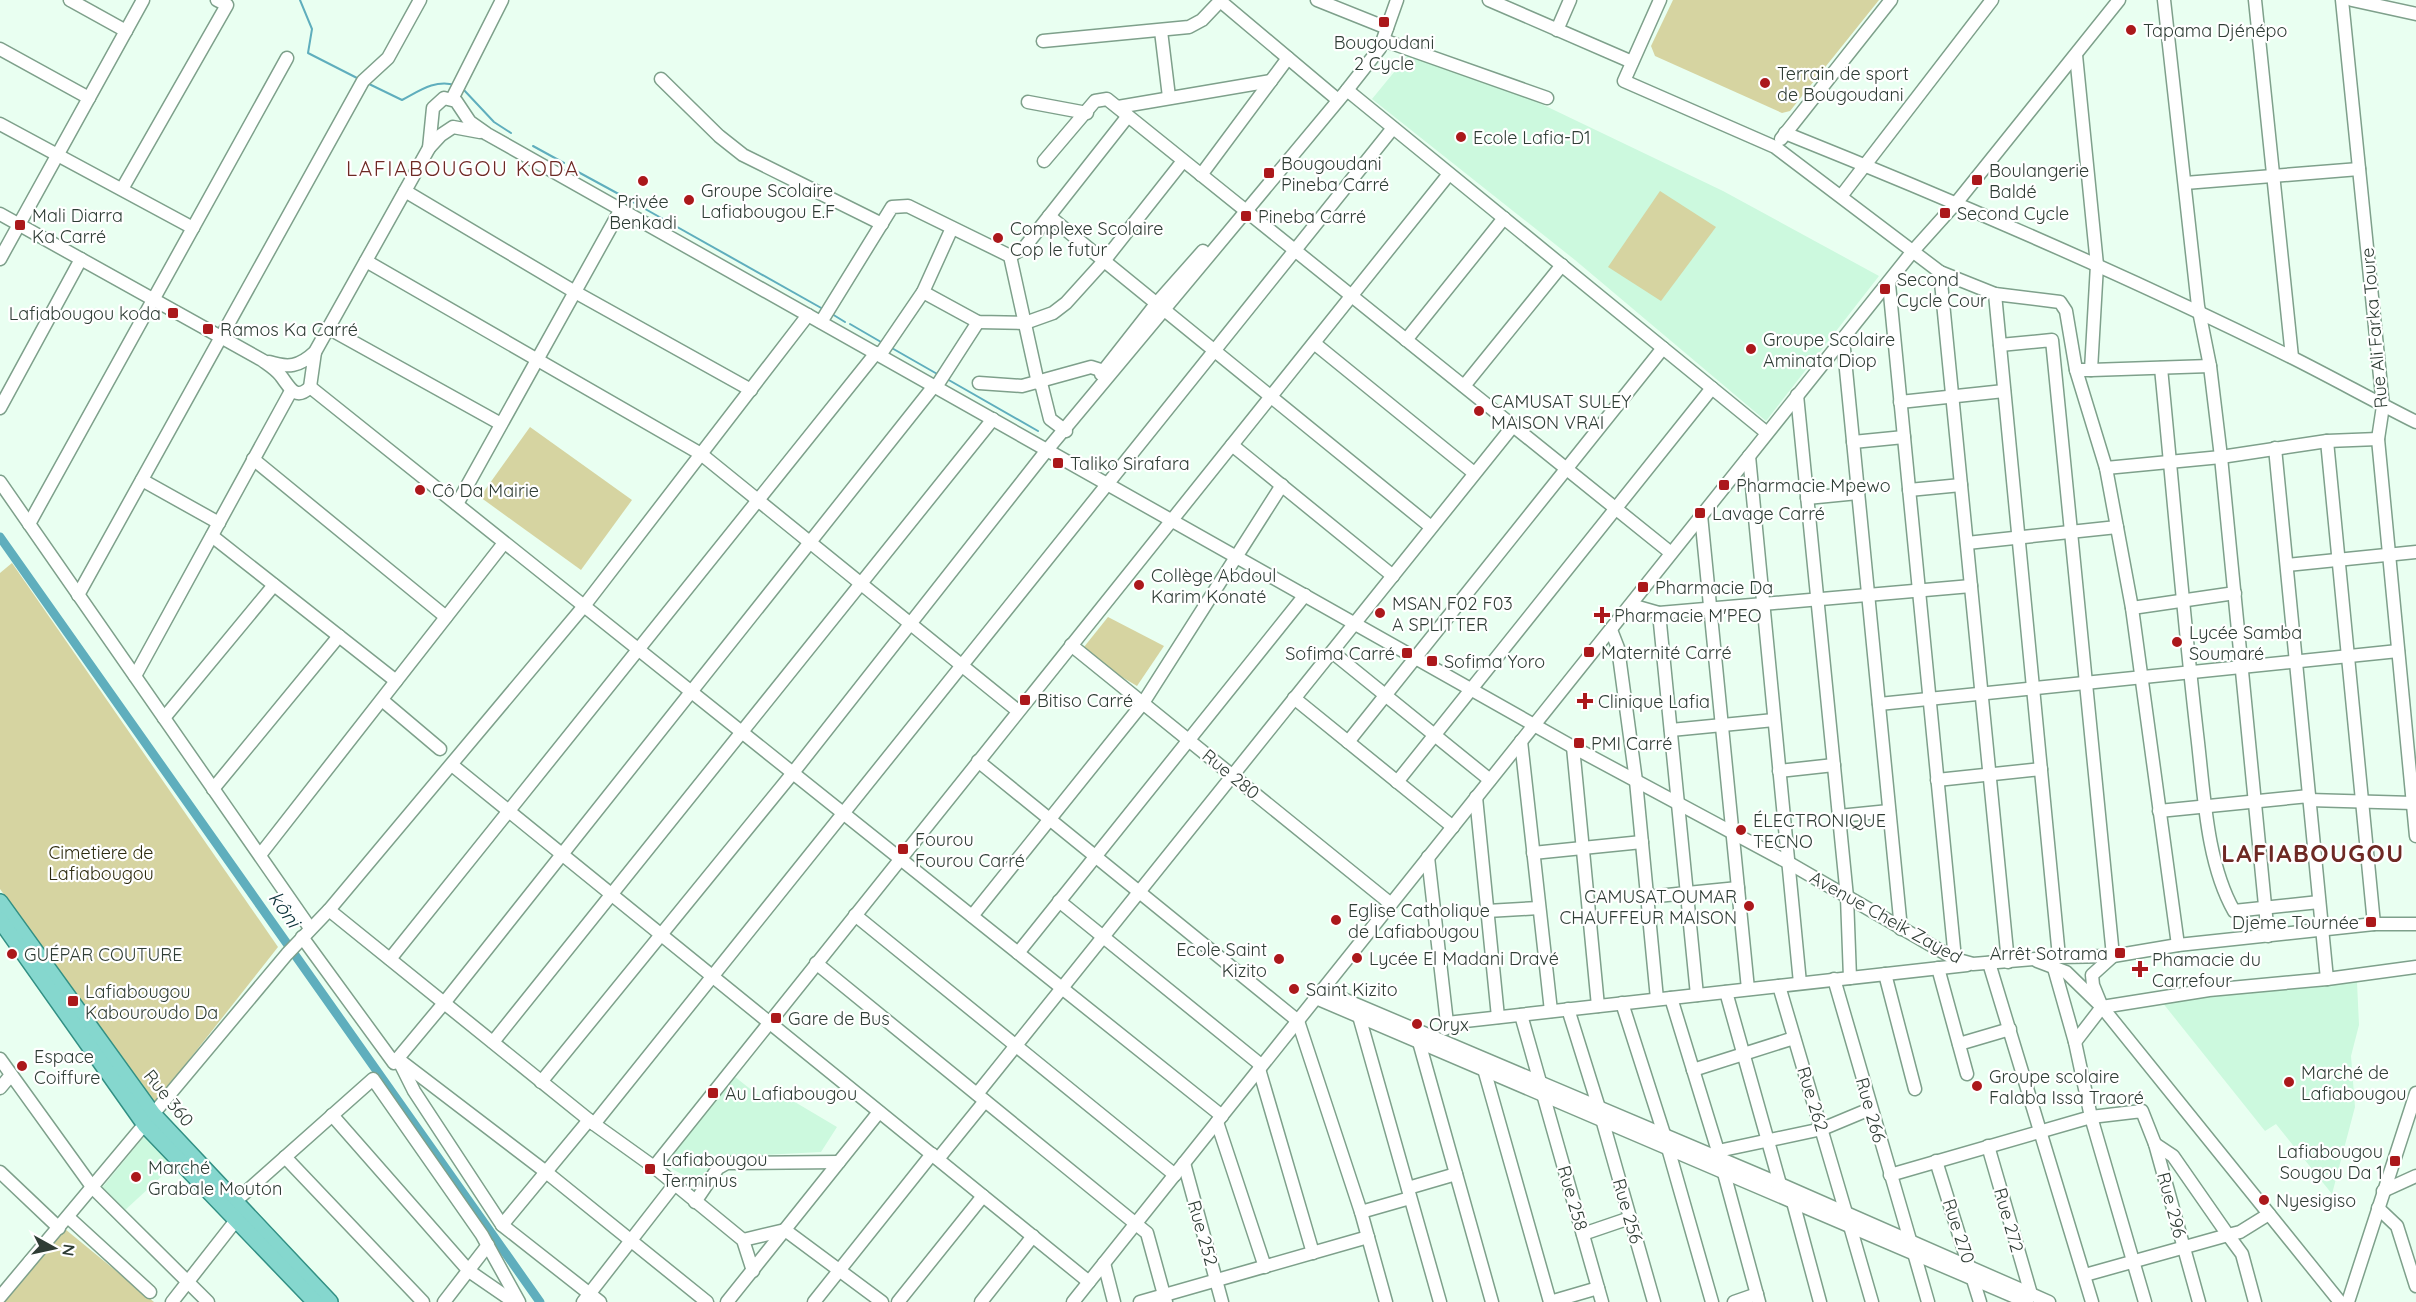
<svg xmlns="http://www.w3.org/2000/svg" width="2416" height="1302" font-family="Quicksand,sans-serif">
<rect width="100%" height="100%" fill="#e9fff1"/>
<g fill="#ccf9de">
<polygon points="1409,54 1531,99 1723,191 1879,276 1766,421 1575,260 1372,99"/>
<polygon points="2357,982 2359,1025 2351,1056 2355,1107 2332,1194 2276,1124 2265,1131 2158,997"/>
<polygon points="730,1073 768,1103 778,1092 837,1127 821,1152 724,1157 703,1185 672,1169 672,1147"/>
<polygon points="147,1133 175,1164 124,1211 101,1189"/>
</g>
<g fill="#d6d4a1">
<polygon points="1673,0 1879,0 1790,111 1782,113 1655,56 1651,46"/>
<polygon points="1660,191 1716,227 1661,301 1608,267"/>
<polygon points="530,427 632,500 581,570 480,497"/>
<polygon points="12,563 278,947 155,1103 0,889 0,573"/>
<polygon points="1108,617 1164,646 1137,686 1080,652"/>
<polygon points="65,1229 154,1302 4,1302"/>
</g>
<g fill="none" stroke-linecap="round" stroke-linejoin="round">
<g stroke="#5faebd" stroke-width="2">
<polyline points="300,0 312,29 308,53 359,79"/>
<path d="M367,83l35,17c17,-9 33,-21 53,-15"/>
<polyline points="463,89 494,122 511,133"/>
<polyline points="533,146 564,163"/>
<polyline points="569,167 626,198"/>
<polyline points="631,201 823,309"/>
<polyline points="832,314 845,322"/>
<polyline points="850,324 881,342"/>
<polyline points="890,347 939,375"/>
<polyline points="947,379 1038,431"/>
</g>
<polyline stroke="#5faebd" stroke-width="9" points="0,537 540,1302"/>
<defs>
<g id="minor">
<polyline points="70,0 126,31"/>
<polyline points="1219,0 1338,100"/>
<polyline points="1317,0 1387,28"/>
<polyline points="1489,0 1632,62"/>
<polyline points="1660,0 1624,81 1775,147 1940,272 1995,294 2060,302 2066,311 2076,370 2106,468 2132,608 2178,945"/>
<polyline points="2164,0 2198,306 2210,366 2221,457 2268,936"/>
<polyline points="2255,0 2292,357"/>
<polyline points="2342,0 2383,406 2378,439 2416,836"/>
<polyline points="2352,0 2416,14"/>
<polyline points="1557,30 1570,0"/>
<polyline points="1161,31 1169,97"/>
<polyline points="1383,40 1547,98"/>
<polyline points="1043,41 1189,27 1202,20 1220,1"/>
<polyline points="0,49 89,98"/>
<polyline points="2076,55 2097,265 2091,370 2076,370"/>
<polyline points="661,79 719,136 743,155 882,224"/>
<polyline points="1347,90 1767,433"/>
<polyline points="452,99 502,0"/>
<polyline points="1028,102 1087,113"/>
<polyline points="1118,107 1271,81"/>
<polyline points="0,124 193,228"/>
<path d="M1785,133c172,69 341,142 506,224 42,21 83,44 125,65"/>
<polyline points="1781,139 1891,0"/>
<polyline points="429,148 433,108 444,98 456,101 470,122 487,134 1573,747 1789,863 1955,959 1973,964 2059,957 2113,956 2178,945 2374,924 2416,924"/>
<polyline points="1044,161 1095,101 1107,99 1671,553"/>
<polyline points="1201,175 1288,58"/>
<polyline points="2185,183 2359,169"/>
<polyline points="122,189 227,5 217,0"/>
<polyline points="405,191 575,292 751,390"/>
<polyline points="1842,195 1992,0"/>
<path d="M0,214l262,146c7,5 14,9 19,16 8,10 14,26 29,11l5,-35"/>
<polyline points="1049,216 1431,527"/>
<polyline points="1010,256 1038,383"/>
<polyline points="0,259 143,0"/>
<polyline points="366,261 701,454 1018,711"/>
<polyline points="1940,272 2008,962"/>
<polyline points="1889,284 1955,959"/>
<polyline points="923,292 978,322 1025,323 1053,313 1066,303 1104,261 1183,161"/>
<polyline points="1995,294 2059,957"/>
<polyline points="821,322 892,207 908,206 1010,256 1024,248 1128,116"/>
<polyline points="328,328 501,424"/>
<polyline points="1843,339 1901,929"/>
<polyline points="1406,340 1504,218"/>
<polyline points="1314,343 1474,473"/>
<polyline points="2000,345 2052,340 2113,956 2092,975 2093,985 2102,1007"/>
<polyline points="880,355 923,292 952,228"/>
<path d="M269,362c19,6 30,5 46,-10l114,-204 12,-13 12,-8 27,5"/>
<path d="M2161,368c12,122 22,245 36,366 7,57 9,128 37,177l85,-9"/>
<polyline points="2091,370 2210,366"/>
<polyline points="1101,374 1156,304 1203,251"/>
<polyline points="979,383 1022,386 1091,367 1110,373"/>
<polyline points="1041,383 1050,419 1066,431"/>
<polyline points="1464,386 1562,265"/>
<polyline points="310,387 1222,1116"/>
<polyline points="936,387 978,322"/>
<polyline points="1797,395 1847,897 1850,978"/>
<polyline points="1900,402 2004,391"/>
<polyline points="0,408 81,259"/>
<polyline points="2327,441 2374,924"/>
<polyline points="1853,442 1904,437"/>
<polyline points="1232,445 1393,576"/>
<polyline points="2275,448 2327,979"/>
<polyline points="1749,456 1800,983"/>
<polyline points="253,459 446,617"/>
<polyline points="2106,468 2221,457 2327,441 2378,439"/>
<polyline points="142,480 219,523"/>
<polyline points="0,482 310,928"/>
<polyline points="1909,490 1961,485"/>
<polyline points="1807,498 1858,493"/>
<polyline points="457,504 621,209"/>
<polyline points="1701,515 1748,989"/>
<polyline points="29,524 287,58"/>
<polyline points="212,536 396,681"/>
<polyline points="1967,543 2117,527"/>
<polyline points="2287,565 2416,552"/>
<polyline points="78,595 363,81 388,58 420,0"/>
<polyline points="1631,605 1659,613 1971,586"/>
<polyline points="2132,608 2235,593"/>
<polyline points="1659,613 1697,995"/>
<polyline points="1611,630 1618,648 1636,781 1657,999"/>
<polyline points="1071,645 1391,904"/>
<polyline points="1332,652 1490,780"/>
<polyline points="135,676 291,391"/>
<polyline points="1294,698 1453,827"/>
<polyline points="382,700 440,749"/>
<polyline points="1879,704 2398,651"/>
<polyline points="164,718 274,585"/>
<polyline points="1671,730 1774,720"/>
<polyline points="1521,741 1551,1011"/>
<polyline points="1348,742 1663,348"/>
<polyline points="1573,747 1598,1006"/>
<polyline points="978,761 1298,1021 1361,1212 1386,1302"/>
<polyline points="452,765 1089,1282"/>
<polyline points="1779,771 1834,765"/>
<polyline points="1937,780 2041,769"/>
<polyline points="1397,782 1712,388"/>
<polyline points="213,789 339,636"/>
<polyline points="1476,797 1498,1017"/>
<polyline points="2309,800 2413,803"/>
<polyline points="2159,811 2309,796"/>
<polyline points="1839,816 1889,811"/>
<polyline points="1533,853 1642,842"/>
<polyline points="260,855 504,543"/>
<polyline points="1428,857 1447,1023 1445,1029"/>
<polyline points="1647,897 1738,888"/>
<polyline points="1059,901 1261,1065"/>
<polyline points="329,910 594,1124 654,1167 743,1240 753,1271"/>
<polyline points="1487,911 1539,908"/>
<polyline points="855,915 1175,1175"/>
<polyline points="972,916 1143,703 1282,485"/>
<polyline points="302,937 394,1063 444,1003 934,386"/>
<polyline points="1018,953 1305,595"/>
<polyline points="390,959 876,353"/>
<polyline points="2037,961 2066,972 2102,1007 2340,1302"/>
<polyline points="816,963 1147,1233 1166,1302"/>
<polyline points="1989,963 2092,1302"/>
<polyline points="1938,968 1967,1074"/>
<polyline points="2054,968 2075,1042 2091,1117 2145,1302"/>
<polyline points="1885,974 1915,1089"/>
<polyline points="1834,979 1910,1240"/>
<polyline points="1779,986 1846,1213"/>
<polyline points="1322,990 1780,1184 2049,1302"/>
<polyline points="1726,992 1780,1184"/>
<polyline points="1316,998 2027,1302"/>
<polyline points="1671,998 1718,1151 1759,1302"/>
<polyline points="1622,1003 1665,1137"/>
<polyline points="1568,1009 1599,1108"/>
<polyline points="1521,1015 1540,1082"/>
<polyline points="1359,1016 1440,1302"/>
<polyline points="1447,1023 1967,965"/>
<polyline points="493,1042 993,419"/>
<polyline points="1419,1042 1492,1302"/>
<polyline points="2075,1042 2102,1007 2209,990 2327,979 2416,967"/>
<polyline points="1959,1044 2010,1029"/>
<polyline points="0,1059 93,1188 208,1302"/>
<polyline points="398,1059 546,1172 707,1302"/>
<polyline points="400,1063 414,1091 502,1225 600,1302"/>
<polyline points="1259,1069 1313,1253"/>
<polyline points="1484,1069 1550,1302"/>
<polyline points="1693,1070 1794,1038"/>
<polyline points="541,1082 792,774 1047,450 1347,90 1380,48 1397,0"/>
<polyline points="0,1088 11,1075"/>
<polyline points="977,1094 1513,426"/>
<polyline points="1543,1094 1602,1302"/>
<polyline points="332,1115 469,1271 514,1302"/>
<polyline points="1602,1119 1654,1302"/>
<polyline points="1217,1122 1265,1267"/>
<polyline points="594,1124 1393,128"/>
<polyline points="2155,1144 2173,1156 2228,1235 2240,1232 2269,1214"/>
<polyline points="1988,1146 2031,1294"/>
<polyline points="1668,1148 1712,1302"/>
<polyline points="1718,1151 1822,1129 1870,1109"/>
<polyline points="285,1157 423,1302"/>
<polyline points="938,1159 985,1101"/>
<polyline points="1936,1161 1980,1302"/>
<polyline points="1184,1163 1222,1302"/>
<polyline points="654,1167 1449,174"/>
<polyline points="0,1172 59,1228"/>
<polyline points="1890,1175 2091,1117 2142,1111 2155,1144 2199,1302"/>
<polyline points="1408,1188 1456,1174"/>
<polyline points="2383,1191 2416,1176"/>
<polyline points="695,1202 718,1168 727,1163 839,1162"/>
<polyline points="1793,1202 1820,1302"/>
<polyline points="230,1206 373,1079 482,1235 519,1302"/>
<polyline points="2378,1208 2397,1226 2416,1286"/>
<polyline points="1361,1212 1410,1198"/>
<polyline points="68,1217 150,1292"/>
<polyline points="502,1225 589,1120"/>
<polyline points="1850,1226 1872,1302"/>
<polyline points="1583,1234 1630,1218"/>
<polyline points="743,1240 785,1230 882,1302"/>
<polyline points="1914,1253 1928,1302"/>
<polyline points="1104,1263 1114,1302"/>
<polyline points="2085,1275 2228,1235 2242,1254 2255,1302"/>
<polyline points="0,1297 287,954 329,910 584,606 808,315"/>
<polyline points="172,1302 237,1219"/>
<polyline points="444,1302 488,1245"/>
<polyline points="583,1302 674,1185"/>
<polyline points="727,1302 879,1112"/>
<polyline points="814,1302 932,1154"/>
<polyline points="898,1302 983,1196"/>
<polyline points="981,1302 1033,1236"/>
<polyline points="1073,1302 1913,251 1957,202 2119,0"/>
<polyline points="1140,1302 1368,1237"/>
<polyline points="1550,1302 1598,1288"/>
<polyline points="1734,1302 1757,1294"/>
<polyline points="2348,1302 2416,1093"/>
</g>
<g id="major">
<polyline points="0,902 153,1114 330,1302"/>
<polyline points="0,920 145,1125 315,1302"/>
</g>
</defs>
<use href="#minor" stroke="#7ea08b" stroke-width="15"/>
<use href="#major" stroke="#329084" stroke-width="18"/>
<use href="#minor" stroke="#fff" stroke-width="12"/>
<use href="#major" stroke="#85d7ce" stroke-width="15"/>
</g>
<g fill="#ab181b" stroke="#fff" stroke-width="2">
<rect x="1378" y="16" width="12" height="12" rx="3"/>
<circle cx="2131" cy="30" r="6"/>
<circle cx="1765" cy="83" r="6"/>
<circle cx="1461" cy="137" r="6"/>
<rect x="1263" y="167" width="12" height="12" rx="3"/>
<rect x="1971" y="174" width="12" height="12" rx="3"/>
<circle cx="643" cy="181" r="6"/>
<circle cx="689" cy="200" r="6"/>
<rect x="1939" y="207" width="12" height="12" rx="3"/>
<rect x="1240" y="210" width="12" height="12" rx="3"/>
<rect x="14" y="219" width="12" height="12" rx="3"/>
<circle cx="998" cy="238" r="6"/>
<rect x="1879" y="283" width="12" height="12" rx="3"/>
<rect x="167" y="307" width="12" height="12" rx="3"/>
<rect x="202" y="323" width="12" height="12" rx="3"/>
<circle cx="1751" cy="349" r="6"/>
<circle cx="1479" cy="411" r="6"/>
<rect x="1052" y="457" width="12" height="12" rx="3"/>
<rect x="1718" y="479" width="12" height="12" rx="3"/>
<circle cx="420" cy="490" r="6"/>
<rect x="1694" y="507" width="12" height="12" rx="3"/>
<circle cx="1139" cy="585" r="6"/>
<rect x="1637" y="581" width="12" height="12" rx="3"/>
<circle cx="1380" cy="613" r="6"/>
<path d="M1599 606h6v6h6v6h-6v6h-6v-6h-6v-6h6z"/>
<circle cx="2177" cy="642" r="6"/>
<rect x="1583" y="646" width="12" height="12" rx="3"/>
<rect x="1401" y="647" width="12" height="12" rx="3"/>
<rect x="1426" y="655" width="12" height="12" rx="3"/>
<rect x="1019" y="694" width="12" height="12" rx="3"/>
<path d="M1582 692h6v6h6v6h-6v6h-6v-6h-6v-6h6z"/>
<rect x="1573" y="737" width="12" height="12" rx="3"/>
<circle cx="1741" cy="830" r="6"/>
<rect x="897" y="843" width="12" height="12" rx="3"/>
<circle cx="1749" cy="906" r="6"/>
<circle cx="1336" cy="920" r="6"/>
<rect x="2365" y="916" width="12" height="12" rx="3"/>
<rect x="2114" y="947" width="12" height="12" rx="3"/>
<circle cx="12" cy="954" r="6"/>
<circle cx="1357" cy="958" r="6"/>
<circle cx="1279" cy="959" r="6"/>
<path d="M2137 960h6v6h6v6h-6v6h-6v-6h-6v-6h6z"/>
<circle cx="1294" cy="989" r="6"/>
<rect x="67" y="995" width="12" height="12" rx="3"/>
<rect x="770" y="1012" width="12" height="12" rx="3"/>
<circle cx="1417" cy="1024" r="6"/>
<circle cx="22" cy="1066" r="6"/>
<circle cx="2289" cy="1082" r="6"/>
<circle cx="1977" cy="1086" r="6"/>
<rect x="707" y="1087" width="12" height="12" rx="3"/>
<rect x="2389" y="1155" width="12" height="12" rx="3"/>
<rect x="644" y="1163" width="12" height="12" rx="3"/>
<circle cx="136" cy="1177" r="6"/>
<circle cx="2264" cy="1200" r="6"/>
</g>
<g text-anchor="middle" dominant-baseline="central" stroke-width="4.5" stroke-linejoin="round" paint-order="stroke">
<g font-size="18" fill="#2f3d35" stroke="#fff" text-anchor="start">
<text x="2143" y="30">Tapama Djénépo</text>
<text x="1384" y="42" text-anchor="middle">Bougoudani<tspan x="1384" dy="21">2 Cycle</tspan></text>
<text x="1777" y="73">Terrain de sport<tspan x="1777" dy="21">de Bougoudani</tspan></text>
<text x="1473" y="137">Ecole Lafia-D1</text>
<text x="1281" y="163">Bougoudani<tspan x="1281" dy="21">Pineba Carré</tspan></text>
<text x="1989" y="170">Boulangerie<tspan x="1989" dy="21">Baldé</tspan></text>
<text x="701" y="190">Groupe Scolaire<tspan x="701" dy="21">Lafiabougou E.F</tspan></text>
<text x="643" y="201" text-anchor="middle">Privée<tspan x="643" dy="21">Benkadi</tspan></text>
<text x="1957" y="213">Second Cycle</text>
<text x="32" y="215">Mali Diarra<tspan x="32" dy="21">Ka Carré</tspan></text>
<text x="1258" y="216">Pineba Carré</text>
<text x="1010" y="228">Complexe Scolaire<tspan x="1010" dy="21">Cop le futur</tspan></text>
<text x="1897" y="279">Second<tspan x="1897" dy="21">Cycle Cour</tspan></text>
<text x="161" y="313" text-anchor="end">Lafiabougou koda</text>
<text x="220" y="329">Ramos Ka Carré</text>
<text x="1763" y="339">Groupe Scolaire<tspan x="1763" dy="21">Aminata Diop</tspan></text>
<text x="1491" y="401">CAMUSAT SULEY<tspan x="1491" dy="21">MAISON VRAI</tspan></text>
<text x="1070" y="463">Taliko Sirafara</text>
<text x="1736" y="485">Pharmacie Mpewo</text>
<text x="432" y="490">Cô Da Mairie</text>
<text x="1712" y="513">Lavage Carré</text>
<text x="1151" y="575">Collège Abdoul<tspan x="1151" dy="21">Karim Konaté</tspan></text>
<text x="1655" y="587">Pharmacie Da</text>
<text x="1392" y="603">MSAN F02 F03<tspan x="1392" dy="21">A SPLITTER</tspan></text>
<text x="1614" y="615">Pharmacie M'PEO</text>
<text x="2189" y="632">Lycée Samba<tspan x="2189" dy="21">Soumaré</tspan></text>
<text x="1601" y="652">Maternité Carré</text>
<text x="1395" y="653" text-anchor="end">Sofima Carré</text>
<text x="1444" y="661">Sofima Yoro</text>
<text x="1037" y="700">Bitiso Carré</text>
<text x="1598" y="701">Clinique Lafia</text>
<text x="1591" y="743">PMI Carré</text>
<text x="1753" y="820">ÉLECTRONIQUE<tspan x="1753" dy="21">TECNO</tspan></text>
<text x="915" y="839">Fourou<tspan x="915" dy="21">Fourou Carré</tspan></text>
<text x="1737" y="896" text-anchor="end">CAMUSAT OUMAR<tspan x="1737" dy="21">CHAUFFEUR MAISON</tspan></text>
<text x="1348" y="910">Eglise Catholique<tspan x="1348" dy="21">de Lafiabougou</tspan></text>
<text x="2359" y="922" text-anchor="end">Djeme Tournée</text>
<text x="1267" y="949" text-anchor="end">Ecole Saint<tspan x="1267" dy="21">Kizito</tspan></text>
<text x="2108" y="953" text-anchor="end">Arrêt Sotrama</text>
<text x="24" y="954">GUÉPAR COUTURE</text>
<text x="1369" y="958">Lycée El Madani Dravé</text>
<text x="2152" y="959">Phamacie du<tspan x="2152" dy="21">Carrefour</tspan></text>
<text x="1306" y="989">Saint Kizito</text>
<text x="85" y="991">Lafiabougou<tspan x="85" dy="21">Kabouroudo Da</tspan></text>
<text x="788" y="1018">Gare de Bus</text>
<text x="1429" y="1024">Oryx</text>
<text x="34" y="1056">Espace<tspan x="34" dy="21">Coiffure</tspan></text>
<text x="2301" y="1072">Marché de<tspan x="2301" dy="21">Lafiabougou</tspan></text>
<text x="1989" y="1076">Groupe scolaire<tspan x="1989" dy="21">Falaba Issa Traoré</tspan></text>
<text x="725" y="1093">Au Lafiabougou</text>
<text x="2383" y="1151" text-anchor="end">Lafiabougou<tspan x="2383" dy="21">Sougou Da 1</tspan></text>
<text x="662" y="1159">Lafiabougou<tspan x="662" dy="21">Terminus</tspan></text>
<text x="148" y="1167">Marché<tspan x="148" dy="21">Grabale Mouton</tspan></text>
<text x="2276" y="1200">Nyesigiso</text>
</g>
<g font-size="18" fill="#2f3d35" stroke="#fff">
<text transform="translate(2374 328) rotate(-95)">Rue Ali Farka Toure</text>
<text transform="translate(1231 774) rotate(39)">Rue 280</text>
<text transform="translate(1886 917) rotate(29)">Avenue Cheik Zayed</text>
<text transform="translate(169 1098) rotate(51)">Rue 360</text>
<text transform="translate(1813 1099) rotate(73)">Rue 262</text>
<text transform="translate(1871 1110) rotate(74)">Rue 266</text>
<text transform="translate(1573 1198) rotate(74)">Rue 258</text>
<text transform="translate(2172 1205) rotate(75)">Rue 296</text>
<text transform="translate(1628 1211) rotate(74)">Rue 256</text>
<text transform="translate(2009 1220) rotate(74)">Rue 272</text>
<text transform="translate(1959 1231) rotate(72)">Rue 270</text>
<text transform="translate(1203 1233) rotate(74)">Rue 252</text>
</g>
<g font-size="18" fill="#2d2b0f" stroke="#fff">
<text x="101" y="852">Cimetiere de<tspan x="101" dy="21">Lafiabougou</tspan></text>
</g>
<g font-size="20" font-style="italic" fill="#0c333a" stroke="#fff">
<text transform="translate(285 909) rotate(55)">kôni</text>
</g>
<g font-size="21" letter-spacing="1.5" fill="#6e2924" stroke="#fff">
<text x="463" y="168">LAFIABOUGOU KODA</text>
</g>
<g font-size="24" font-weight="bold" letter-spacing="1.5" fill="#6e2924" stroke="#fff">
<text x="2313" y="853">LAFIABOUGOU</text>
</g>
</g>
<g transform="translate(54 1248) rotate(98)" stroke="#ffffff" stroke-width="4.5" paint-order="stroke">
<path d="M0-4.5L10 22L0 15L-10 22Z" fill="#2f3d35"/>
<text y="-9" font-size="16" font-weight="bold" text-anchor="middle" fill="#2f3d35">N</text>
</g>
</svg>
